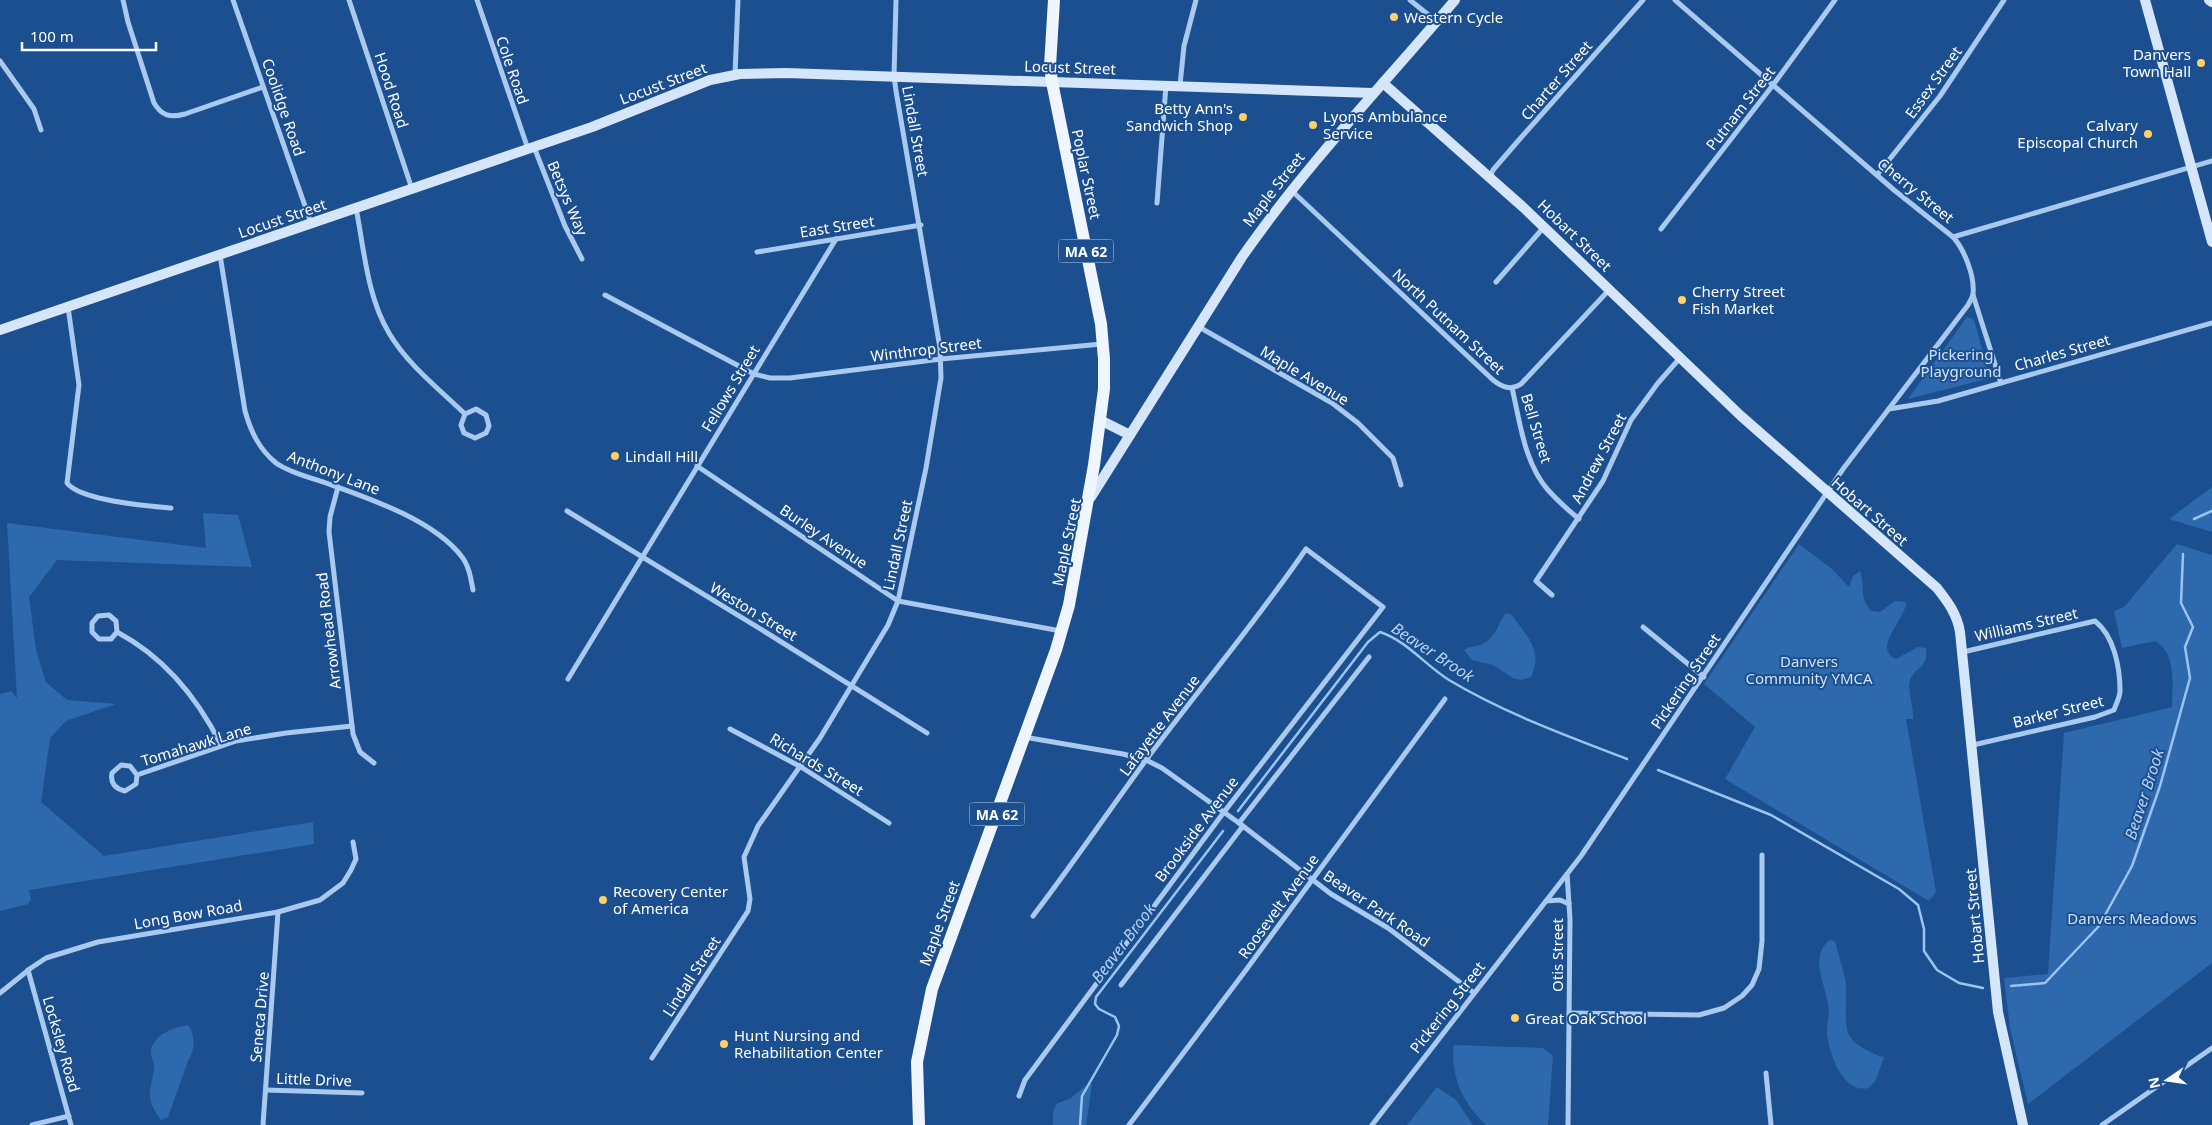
<svg xmlns="http://www.w3.org/2000/svg" width="2212" height="1125" font-family="'Noto Sans',sans-serif">
<rect width="100%" height="100%" fill="#1b4f8f"/>
<g fill="#2e69ad">
<polygon points="1967,317 1974,320 1990,378 1908,399"/>
<polygon points="2212,487 2212,532 2169,519"/>
<polygon points="203,513 238,515 252,567 57,560 29,597 36,650 46,682 67,700 116,704 66,721 50,738 41,802 104,856 313,822 314,844 29,890 31,899 28,904 0,911 0,694 11,691 17,698 7,523 206,548"/>
<path d="M1799,544l33,25 17,18 4,-11 7,-5c6,14 -2,28 12,40l8,1 15,-11 11,1c1,15 -35,47 -10,57l22,-12 8,1c3,21 -13,19 -16,33 -3,11 4,24 3,38h-7l30,173 -7,9 -204,-122 30,-52 -51,-43z"/>
<path d="M2177,544l35,11v408l-184,141 -18,-76 -6,-50 44,-4 16,-241 108,-26c0,-23 5,-53 -17,-66l-33,7 -8,-37 10,-4z"/>
<path d="M1506,613l6,2c14,21 32,35 19,62l-9,3 -9,-2 -20,-13 -21,-5 -8,-10c6,-5 15,-2 22,-8 11,-8 12,-19 20,-29z"/>
<path d="M1830,940l5,1c3,12 7,25 10,37 3,16 -2,45 4,57 5,10 25,20 35,22l-8,23 -7,8c-27,6 -41,-36 -42,-57 0,-9 3,-18 1,-27 -3,-20 -19,-49 2,-64z"/>
<path d="M188,1025c8,11 7,25 0,36l-20,56 -7,3c-16,-23 -11,-26 -7,-51 1,-7 -4,-13 -3,-19 3,-16 24,-23 37,-25z"/>
<path d="M1454,1045l89,3 10,8 -5,69h-62c-23,-21 -36,-49 -32,-80z"/>
<polygon points="1088,1084 1092,1084 1086,1125 1053,1125 1053,1113 1056,1104 1071,1098"/>
<polygon points="1437,1087 1456,1100 1473,1125 1407,1125"/>
</g>
<g fill="none" stroke-linecap="round" stroke-linejoin="round">
<g stroke="#9cc4f0" stroke-width="2.5">
<polyline points="2194,519 2212,511"/>
<polyline points="1658,770 1771,815 1899,889 1918,905 1924,929 1924,951 1937,970 1959,983 1983,988"/>
<path d="M1238,811l130,-169 12,-10c27,9 45,33 69,48 55,33 118,56 178,79"/>
<polyline points="2011,986 2045,983 2099,926 2132,866 2160,786 2190,678 2185,647 2193,627 2181,603 2183,554"/>
<polyline points="1080,1125 1082,1096 1117,1035 1119,1026 1115,1017 1099,1009 1095,1004 1096,997 1223,831"/>
</g>
<g stroke="#a9c9ee" stroke-width="5">
<path d="M123,0l5,22 26,81c8,13 16,15 31,11l78,-27"/>
<polyline points="233,0 311,223"/>
<polyline points="349,0 412,189"/>
<polyline points="477,0 528,149"/>
<polyline points="1410,0 1436,21"/>
<polyline points="1675,0 1894,190 1953,237 2212,161"/>
<polyline points="0,61 34,109 41,130"/>
<polyline points="735,75 738,0"/>
<polyline points="1180,85 1184,46 1196,0"/>
<polyline points="534,147 565,226 582,259"/>
<polyline points="1877,175 1940,96 2004,0"/>
<polyline points="1490,177 1493,170 1518,141 1643,0"/>
<path d="M1292,191l201,189c9,7 18,11 28,4l88,-94"/>
<polyline points="1157,203 1166,85"/>
<path d="M356,208c8,40 11,89 33,125 18,31 50,56 76,81l-4,11 3,8 11,5 11,-5 3,-7 -3,-11 -10,-6 -11,5"/>
<polyline points="1661,229 1773,85 1835,0"/>
<polyline points="757,252 921,225"/>
<path d="M220,255l25,156c6,21 14,38 31,52 14,10 33,14 50,20 42,15 108,37 136,74 7,9 9,22 11,33"/>
<polyline points="1496,282 1544,227"/>
<polyline points="605,295 754,374 770,378 790,378 941,359 1102,344"/>
<polyline points="1973,295 2001,383"/>
<path d="M68,307l11,78 -12,98c14,18 81,23 104,25"/>
<polyline points="1199,327 1332,403 1358,423 1393,458 1401,485"/>
<path d="M1512,388c8,33 12,75 36,102 9,10 20,20 31,29"/>
<polyline points="1889,409 1938,401 2212,323"/>
<polyline points="697,466 898,601 1061,631"/>
<polyline points="338,487 330,517 329,532 353,734 360,752 374,763"/>
<polyline points="567,511 767,633 927,733"/>
<polyline points="1552,595 1536,581 1603,481 1631,420 1658,383 1680,358"/>
<polyline points="1643,627 1704,677"/>
<path d="M117,632l-1,-11 -7,-6 -11,1 -6,7v9l7,7h12l6,-7c47,25 81,67 104,113"/>
<path d="M1963,652l132,-31c19,15 25,46 25,70 0,6 -4,13 -6,19l-19,7 -122,28"/>
<polyline points="568,679 836,239"/>
<polyline points="730,729 801,767 889,823"/>
<polyline points="1024,737 1123,754 1146,760 1162,768 1239,823 1331,894 1388,928 1474,993"/>
<path d="M137,775l-1,9 -11,7c-10,-2 -15,-8 -13,-18l9,-8 9,1 7,9 99,-34 50,-8 66,-7"/>
<polyline points="1239,823 1369,657"/>
<polyline points="1567,874 1570,919 1568,1125"/>
<polyline points="1546,901 1560,900 1569,904"/>
<polyline points="28,970 71,1125"/>
<polyline points="1121,985 1243,826"/>
<polyline points="0,993 31,968 46,958 98,942 278,912 320,900 343,883 351,870 356,859 353,842"/>
<polyline points="1569,1013 1699,1015 1724,1008 1742,996 1752,985 1759,969 1762,941 1762,855"/>
<polyline points="652,1058 748,911 750,899 744,857 758,826 820,738 888,625 898,601 926,468 941,378 940,348 896,91 894,76 896,0"/>
<polyline points="1766,1073 1771,1125"/>
<polyline points="266,1090 362,1093"/>
<path d="M1019,1096l6,-16 199,-268 159,-205 -77,-58c-50,73 -107,140 -160,211 -38,52 -74,105 -113,156"/>
<polyline points="32,1125 69,1116"/>
<polyline points="263,1125 278,912"/>
<polyline points="1129,1125 1246,970 1445,699"/>
<path d="M1372,1125l209,-269 262,-387 125,-164c2,-4 5,-8 5,-11 2,-18 -9,-45 -20,-57"/>
<polyline points="2102,1125 2212,1048"/>
</g>
<g stroke="#d6e6fa" stroke-width="10">
<polyline points="2145,0 2212,242"/>
<polyline points="2209,0 2212,2"/>
<path d="M1383,83l141,125 217,208 196,172c11,14 20,26 23,44l38,380 25,113"/>
<polyline points="0,330 592,127 710,80 740,74 786,73 1372,93"/>
<polyline points="1100,420 1130,435"/>
<path d="M1091,497l151,-240c64,-92 141,-172 213,-257"/>
</g>
<polyline stroke="#f0f6ff" stroke-width="12" points="919,1125 917,1062 932,989 1056,650 1069,605 1094,465 1104,389 1104,359 1101,324 1052,82 1050,66 1054,0"/>
</g>
<g fill="#ffd166" stroke="#1b4f8f" stroke-width="2">
<circle cx="1394" cy="17" r="5"/>
<circle cx="2201" cy="63" r="5"/>
<circle cx="1243" cy="117" r="5"/>
<circle cx="1313" cy="125" r="5"/>
<circle cx="2148" cy="134" r="5"/>
<circle cx="1682" cy="300" r="5"/>
<circle cx="615" cy="456" r="5"/>
<circle cx="603" cy="900" r="5"/>
<circle cx="1515" cy="1018" r="5"/>
<circle cx="724" cy="1044" r="5"/>
</g>
<g text-anchor="middle" dominant-baseline="central" stroke-width="4" stroke-linejoin="round" paint-order="stroke">
<g fill="#1b4f8f" stroke="#bbcadd" stroke-width="1">
<rect x="1058.5" y="239.5" width="55" height="23" rx="4"/>
<rect x="969.5" y="802.5" width="55" height="23" rx="4"/>
</g>
<g font-size="14" font-weight="bold" fill="#fff">
<text x="1086" y="251">MA 62</text>
<text x="997" y="814">MA 62</text>
</g>
<g font-size="15" fill="#fff" stroke="#1b4f8f" text-anchor="start">
<text x="1404" y="17">Western Cycle</text>
<text x="2191" y="54" text-anchor="end">Danvers<tspan x="2191" dy="17">Town Hall</tspan></text>
<text x="1233" y="108" text-anchor="end">Betty Ann's<tspan x="1233" dy="17">Sandwich Shop</tspan></text>
<text x="1323" y="116">Lyons Ambulance<tspan x="1323" dy="17">Service</tspan></text>
<text x="2138" y="125" text-anchor="end">Calvary<tspan x="2138" dy="17">Episcopal Church</tspan></text>
<text x="1692" y="291">Cherry Street<tspan x="1692" dy="17">Fish Market</tspan></text>
<text x="625" y="456">Lindall Hill</text>
<text x="613" y="891">Recovery Center<tspan x="613" dy="17">of America</tspan></text>
<text x="1525" y="1018">Great Oak School</text>
<text x="734" y="1035">Hunt Nursing and<tspan x="734" dy="17">Rehabilitation Center</tspan></text>
</g>
<g font-size="15" fill="#fff" stroke="#1b4f8f">
<text transform="translate(1070 67) rotate(2)">Locust Street</text>
<text transform="translate(513 70) rotate(71)">Cole Road</text>
<text transform="translate(1556 80) rotate(-49)">Charter Street</text>
<text transform="translate(1933 82) rotate(-54)">Essex Street</text>
<text transform="translate(663 83) rotate(-21)">Locust Street</text>
<text transform="translate(392 90) rotate(72)">Hood Road</text>
<text transform="translate(284 107) rotate(71)">Coolidge Road</text>
<text transform="translate(1740 108) rotate(-52)">Putnam Street</text>
<text transform="translate(916 131) rotate(80)">Lindall Street</text>
<text transform="translate(1087 174) rotate(78)">Poplar Street</text>
<text transform="translate(1273 189) rotate(-52)">Maple Street</text>
<text transform="translate(1916 190) rotate(39)">Cherry Street</text>
<text transform="translate(568 198) rotate(67)">Betsys Way</text>
<text transform="translate(282 218) rotate(-19)">Locust Street</text>
<text transform="translate(837 226) rotate(-9)">East Street</text>
<text transform="translate(1575 235) rotate(44)">Hobart Street</text>
<text transform="translate(1449 321) rotate(43)">North Putnam Street</text>
<text transform="translate(926 349) rotate(-7)">Winthrop Street</text>
<text transform="translate(2062 352) rotate(-16)">Charles Street</text>
<text transform="translate(1305 375) rotate(31)">Maple Avenue</text>
<text transform="translate(730 388) rotate(-59)">Fellows Street</text>
<text transform="translate(1537 428) rotate(73)">Bell Street</text>
<text transform="translate(1598 458) rotate(-62)">Andrew Street</text>
<text transform="translate(334 472) rotate(21)">Anthony Lane</text>
<text transform="translate(1870 511) rotate(41)">Hobart Street</text>
<text transform="translate(824 536) rotate(34)">Burley Avenue</text>
<text transform="translate(1066 542) rotate(-78)">Maple Street</text>
<text transform="translate(897 545) rotate(-78)">Lindall Street</text>
<text transform="translate(754 611) rotate(31)">Weston Street</text>
<text transform="translate(2026 624) rotate(-13)">Williams Street</text>
<text transform="translate(328 631) rotate(-97)">Arrowhead Road</text>
<text transform="translate(1685 681) rotate(-56)">Pickering Street</text>
<text transform="translate(2058 711) rotate(-14)">Barker Street</text>
<text transform="translate(1159 725) rotate(-53)">Lafayette Avenue</text>
<text transform="translate(196 744) rotate(-17)">Tomahawk Lane</text>
<text transform="translate(817 764) rotate(31)">Richards Street</text>
<text transform="translate(1196 829) rotate(-53)">Brookside Avenue</text>
<text transform="translate(1278 906) rotate(-54)">Roosevelt Avenue</text>
<text transform="translate(1377 908) rotate(34)">Beaver Park Road</text>
<text transform="translate(188 914) rotate(-10)">Long Bow Road</text>
<text transform="translate(1974 916) rotate(-95)">Hobart Street</text>
<text transform="translate(939 923) rotate(-70)">Maple Street</text>
<text transform="translate(1557 955) rotate(-90)">Otis Street</text>
<text transform="translate(691 976) rotate(-57)">Lindall Street</text>
<text transform="translate(1447 1007) rotate(-52)">Pickering Street</text>
<text transform="translate(259 1017) rotate(-85)">Seneca Drive</text>
<text transform="translate(62 1044) rotate(74)">Locksley Road</text>
<text transform="translate(314 1079) rotate(2)">Little Drive</text>
</g>
<g font-size="15" fill="#cfe3fa" stroke="#1b4f8f">
<text x="1961" y="354">Pickering<tspan x="1961" dy="17">Playground</tspan></text>
<text x="1809" y="661">Danvers<tspan x="1809" dy="17">Community YMCA</tspan></text>
<text x="2132" y="918">Danvers Meadows</text>
</g>
<g font-size="16" font-style="italic" fill="#b5d3f5" stroke="#1b4f8f">
<text transform="translate(1433 652) rotate(33)">Beaver Brook</text>
<text transform="translate(2144 794) rotate(-72)">Beaver Brook</text>
<text transform="translate(1123 943) rotate(-53)">Beaver Brook</text>
</g>
</g>
<g transform="translate(2167 1080) rotate(257)" stroke="#1b4f8f" stroke-width="4" paint-order="stroke">
<path d="M0-4L9 19L0 12L-9 19Z" fill="#ffffff"/>
<text y="-8" font-size="14" font-weight="bold" text-anchor="middle" fill="#ffffff">N</text>
</g>
<path d="M22 42v8h134v-8" fill="none" stroke="#ffffff" stroke-width="2.5"/>
<text x="30" y="42" font-size="15" fill="#ffffff" stroke="#1b4f8f" stroke-width="4" paint-order="stroke">100 m</text>
</svg>
